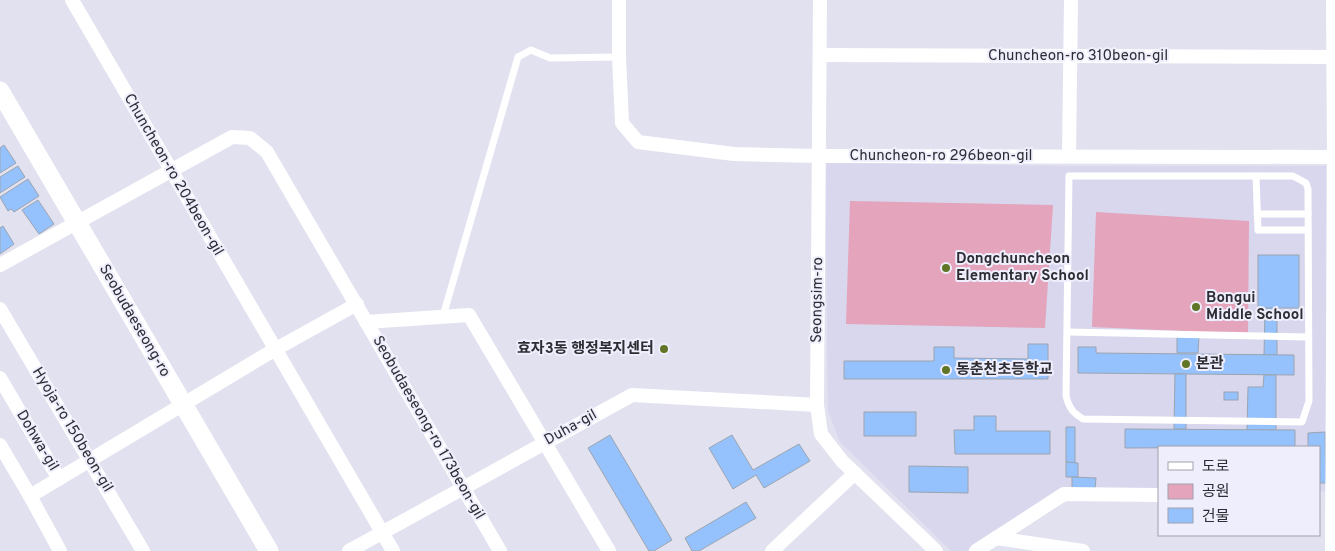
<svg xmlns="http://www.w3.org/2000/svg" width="1335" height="551" font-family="Overpass,'Noto Sans KR',sans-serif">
<rect width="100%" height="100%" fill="#e2e1f0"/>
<polygon fill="#d8d7ed" points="825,162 1068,166 1326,166 1326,492 1319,491 1319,447 1159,447 1159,489 1061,488 966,551 951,551 840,442 828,411"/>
<g fill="#e3a4bc">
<polygon points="850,201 1053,205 1045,328 846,324"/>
<polygon points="1096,212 1249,221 1248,334 1092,327"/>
</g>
<g fill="#95c2fc" stroke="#9ba4b0">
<polygon points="4,145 16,163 0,173 0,148"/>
<polygon points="18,166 25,177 0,193 0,177"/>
<polygon points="28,179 39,196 14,212 11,209 8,211 0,197"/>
<polygon points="38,200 54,224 39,234 22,210"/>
<polygon points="3,226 14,244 0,254 0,228"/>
<rect x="1258" y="255" width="41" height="53"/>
<polygon points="1265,308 1277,308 1277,355 1264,355"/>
<polygon points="1177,336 1199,336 1198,353 1177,353"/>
<polygon points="1028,344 1048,344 1048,379 844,379 844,361 934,361 934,347 954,347 954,358 1028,359"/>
<polygon points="1078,347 1096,347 1096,353 1294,355 1294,375 1078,373"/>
<polygon points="1175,374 1186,374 1186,429 1174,429"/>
<polygon points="1264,375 1276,375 1276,430 1247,430 1248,387 1263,387"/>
<rect x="1224" y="392" width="14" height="8"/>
<rect x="864" y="412" width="52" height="24"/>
<polygon points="974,416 996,416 996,431 1050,431 1050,454 955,454 954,430 974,430"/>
<polygon points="1066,427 1075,427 1075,463 1066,462"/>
<polygon points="1125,429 1295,430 1295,447 1125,448"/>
<polygon points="1325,432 1326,483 1319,483 1319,447 1308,447 1308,433"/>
<polygon points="610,435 672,540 654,551 649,551 588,448"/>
<polygon points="732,435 753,470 799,444 810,461 764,488 756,475 733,489 709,448"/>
<polygon points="1066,462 1078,463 1078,477 1066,477"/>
<polygon points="909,466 968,467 968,493 909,492"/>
<polygon points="1072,477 1096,478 1095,489 1072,488"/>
<polygon points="746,502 756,518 699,551 692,551 685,538"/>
</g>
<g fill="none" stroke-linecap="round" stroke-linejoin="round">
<g stroke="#fff" stroke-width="7">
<path d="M1069,176h224l13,7 2,6 1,212 -7,21 -219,-3c-10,-6 -14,-11 -17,-23z"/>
<polyline points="1256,176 1258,230 1308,230"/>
<polyline points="1257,214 1308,214"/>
<polyline points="443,316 518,57 531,50 550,58 619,57"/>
<polyline points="1068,332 1308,337"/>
</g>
<g stroke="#fff" stroke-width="14">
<polyline points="72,0 393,551"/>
<polyline points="619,0 619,57 622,123 638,142 734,154 819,156 1335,157"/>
<polyline points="820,0 817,405 821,434 842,461 936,551"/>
<polyline points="821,55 1335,57"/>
<polyline points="1069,156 1071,0"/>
<polyline points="0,265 232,137 250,138 267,152 500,551"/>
<polyline points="0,309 143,551"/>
<polyline points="366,322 469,315 609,551"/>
<polyline points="0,378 59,479"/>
<polyline points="0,445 30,496"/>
<polyline points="996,538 1083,551"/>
<polyline points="60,551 30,496 274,350 357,304"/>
<polyline points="349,551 632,395 817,405"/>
<polyline points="772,551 855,473"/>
<polyline points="976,551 1064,494 1159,495"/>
<polyline points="1332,551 1334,157 1333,0"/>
</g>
<polyline stroke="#fff" stroke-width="19" points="0,91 269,551"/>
</g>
<g fill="#607525" stroke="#efeefd" stroke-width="2">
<circle cx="946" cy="268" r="5"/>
<circle cx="1196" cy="307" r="5"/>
<circle cx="664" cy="349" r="5"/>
<circle cx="1186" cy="364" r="5"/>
<circle cx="946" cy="370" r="5"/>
</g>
<g text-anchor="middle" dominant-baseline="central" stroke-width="4" stroke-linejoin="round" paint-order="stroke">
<g font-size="15" fill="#2d2d33" stroke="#efeefd">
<text x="1078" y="56">Chuncheon-ro 310beon-gil</text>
<text x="941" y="156">Chuncheon-ro 296beon-gil</text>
<text transform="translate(173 175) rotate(60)">Chuncheon-ro 204beon-gil</text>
<text transform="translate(818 300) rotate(-89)">Seongsim-ro</text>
<text transform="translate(134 321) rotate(60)">Seobudaeseong-ro</text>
<text transform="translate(428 428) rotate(60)">Seobudaeseong-ro 173beon-gil</text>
<text transform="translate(571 428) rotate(-29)">Duha-gil</text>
<text transform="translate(72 430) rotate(59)">Hyoja-ro 150beon-gil</text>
<text transform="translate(37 441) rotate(59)">Dohwa-gil</text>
</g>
<g font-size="15" font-weight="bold" fill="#2d2d33" stroke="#efeefd" text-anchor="start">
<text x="956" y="259">Dongchuncheon<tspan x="956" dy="17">Elementary School</tspan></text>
<text x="1206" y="298">Bongui<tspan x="1206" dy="17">Middle School</tspan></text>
<text x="654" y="349" text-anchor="end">효자3동 행정복지센터</text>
<text x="1196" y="364">본관</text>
<text x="956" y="370">동춘천초등학교</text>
</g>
</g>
<rect x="1158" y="446" width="162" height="90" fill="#efeefd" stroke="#a1a1ac"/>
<rect x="1168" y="462" width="25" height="8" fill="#ffffff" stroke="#a1a1ac"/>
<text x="1202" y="471" font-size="15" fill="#2d2d33">도로</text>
<rect x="1168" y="484" width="25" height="15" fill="#e3a4bc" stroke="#a1a1ac"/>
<text x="1202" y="496" font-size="15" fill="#2d2d33">공원</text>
<rect x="1168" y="508" width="25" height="15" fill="#95c2fc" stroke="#a1a1ac"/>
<text x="1202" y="521" font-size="15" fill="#2d2d33">건물</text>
</svg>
